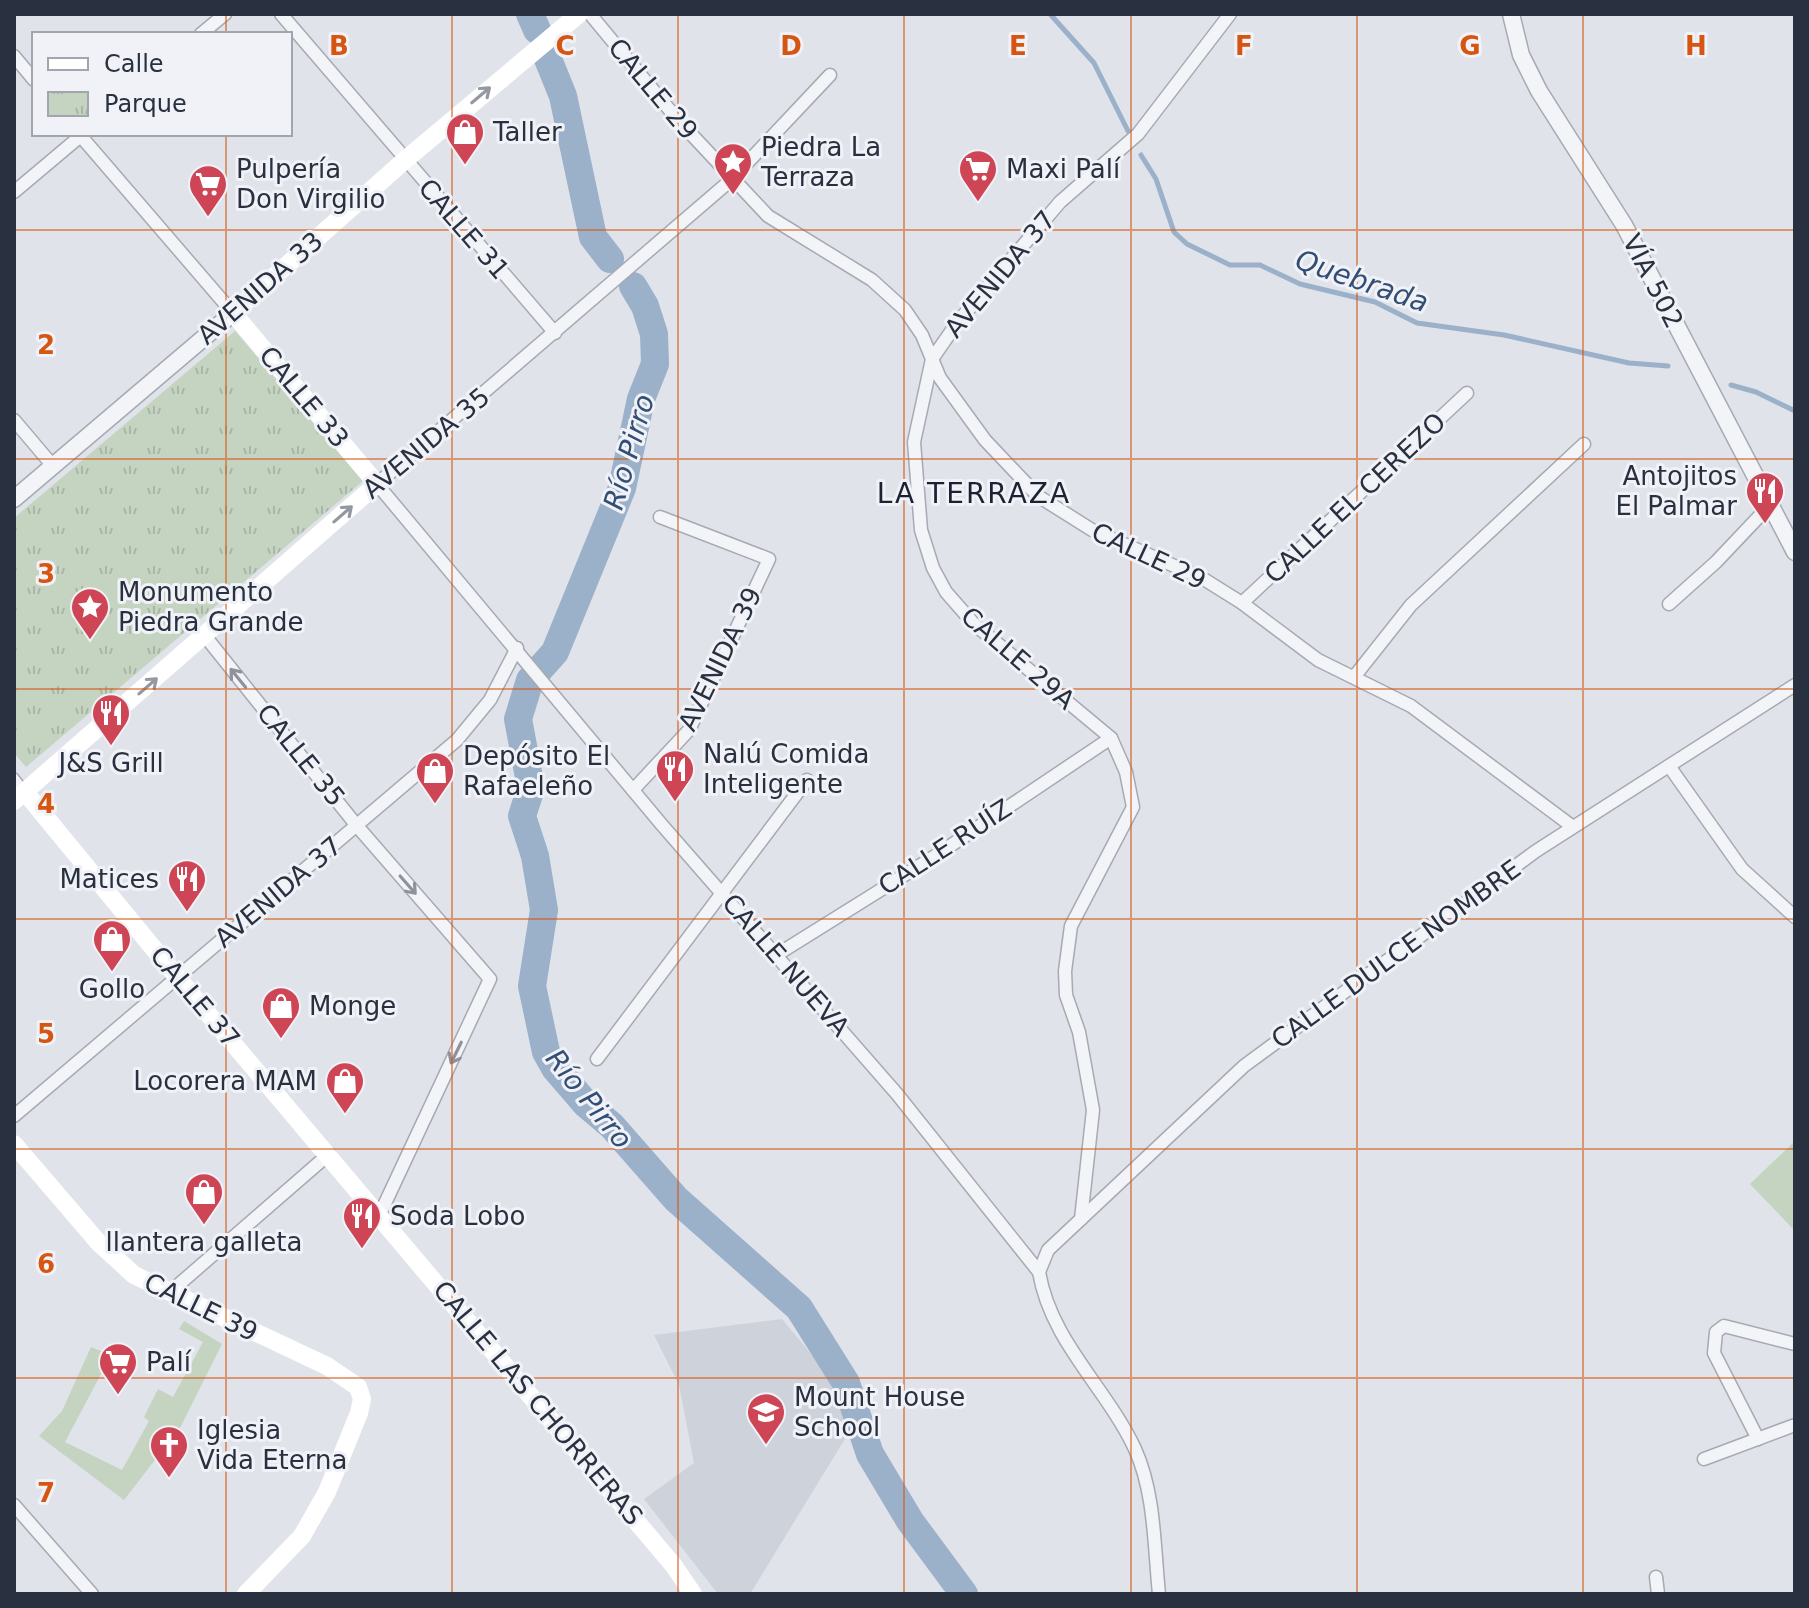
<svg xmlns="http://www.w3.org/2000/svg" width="1809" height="1608" font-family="'DejaVu Sans',sans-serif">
<defs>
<pattern id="park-tufts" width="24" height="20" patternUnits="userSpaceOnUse" patternTransform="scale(2)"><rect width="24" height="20" fill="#c5d3c1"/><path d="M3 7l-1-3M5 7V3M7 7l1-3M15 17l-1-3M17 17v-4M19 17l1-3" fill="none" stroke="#a9b6a7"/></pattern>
</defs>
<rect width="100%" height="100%" fill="#e0e3e9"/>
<polygon fill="#ced2db" points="782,1319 837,1385 851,1429 750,1594 718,1594 644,1499 694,1463 679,1385 654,1335"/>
<g fill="#c5d3c1">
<polygon points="1795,1141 1795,1231 1750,1184"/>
<polygon points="184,1321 222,1344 181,1426 124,1500 39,1436 62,1411 91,1347 111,1355 65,1442 122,1470 149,1421 144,1417 158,1389 173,1397 203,1342 179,1329"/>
</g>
<polygon fill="url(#park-tufts)" points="235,331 363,481 26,767 14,753 14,518"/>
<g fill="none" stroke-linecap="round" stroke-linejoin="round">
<g stroke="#9bb0c9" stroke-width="5">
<polyline points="1050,14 1094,63 1128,131"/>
<polyline points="1141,155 1156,179 1174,232 1187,244 1230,265 1260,265 1300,284 1375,302 1417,323 1504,335 1629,363 1668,366"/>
<polyline points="1731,385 1756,392 1795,411"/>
</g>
<g stroke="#9bb0c9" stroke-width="28">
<polyline points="530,14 537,30"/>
<polyline points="546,54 563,96 593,237 610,259"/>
<polyline points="633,286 645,306 654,334 655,364 641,399 622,488 555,652 530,680 518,719 531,788 522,816 535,856 544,910 532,986 546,1052 555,1068 586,1104 612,1126 676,1199 799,1308 846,1383 870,1454 910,1521 964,1594"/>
</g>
<defs>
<polyline id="pedestrian" points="14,778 25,792"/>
<g id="minor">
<polyline points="281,14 555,333"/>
<polyline points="590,14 678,120 768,216 872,280 905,310 922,335 940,378 985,440 1038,496 1092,530 1202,578 1242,603 1318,660 1411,706 1573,827"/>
<polyline points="201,34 225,14"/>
<polyline points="14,56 34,80"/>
<path d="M830,75l-99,105 -354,304 285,341 235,269 142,178c12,70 67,115 96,177 20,44 19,97 24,145"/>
<polyline points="79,134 233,313"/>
<polyline points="14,192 83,134"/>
<polyline points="14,420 53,466"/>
<polyline points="1242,603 1467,393"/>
<polyline points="1669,604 1716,562 1769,506"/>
<polyline points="205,636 357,826 490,979 380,1214"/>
<polyline points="1354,677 1411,605 1584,444"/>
<polyline points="1669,766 1742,869 1795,917"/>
<polyline points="633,790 689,730 769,559 660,517"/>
<polyline points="778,954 935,856 1111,738"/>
<polyline points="597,1059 807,780"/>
<polyline points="14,1116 457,740 490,700 517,648"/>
<polyline points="1081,1219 1093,1110 1079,1032 1066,995 1065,971 1071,926 1133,807 1126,772 1111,738 974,624 946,592 933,568 921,530 914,442 932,359 957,323 1060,202 1138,134 1230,14"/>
<polyline points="1039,1272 1048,1250 1244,1066 1536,851 1795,685"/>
<polyline points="169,1293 329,1154"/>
<polyline points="1758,1439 1714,1353 1716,1332 1724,1326 1795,1344"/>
<polyline points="1704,1459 1795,1425"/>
<polyline points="14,1505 92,1594"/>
<polyline points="1656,1577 1658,1594"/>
</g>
<g id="tertiary">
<polyline points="1511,14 1521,55 1539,91 1624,225 1795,552"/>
<polyline points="14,499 233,313"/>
</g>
</defs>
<use href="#pedestrian" stroke="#a5aab3" stroke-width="12"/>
<use href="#minor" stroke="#a5aab3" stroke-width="15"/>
<use href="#tertiary" stroke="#a5aab3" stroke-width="19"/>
<use href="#pedestrian" stroke="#f3f4f7" stroke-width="9"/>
<use href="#minor" stroke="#f3f4f7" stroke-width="12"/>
<use href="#tertiary" stroke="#f3f4f7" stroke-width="16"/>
<g stroke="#fff" stroke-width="18">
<polyline points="25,792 177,977 674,1566 693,1594"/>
<polyline points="14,801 377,484 233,313 405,160 579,14"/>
<polyline points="14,1144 98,1242 134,1275 327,1366 358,1387 362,1399 359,1413 327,1492 302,1536 246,1594"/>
</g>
</g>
<defs><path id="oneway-shaft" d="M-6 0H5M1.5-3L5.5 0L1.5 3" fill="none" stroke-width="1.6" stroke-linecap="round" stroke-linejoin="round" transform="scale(2)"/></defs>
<g stroke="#9498a0">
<use href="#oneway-shaft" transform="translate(481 95) rotate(-40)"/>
<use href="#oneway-shaft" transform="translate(343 514) rotate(-41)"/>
<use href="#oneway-shaft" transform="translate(148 686) rotate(-41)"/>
</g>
<g stroke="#8e929c">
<use href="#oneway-shaft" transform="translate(238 678) rotate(-129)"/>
<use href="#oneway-shaft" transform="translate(408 885) rotate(49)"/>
<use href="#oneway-shaft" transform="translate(456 1053) rotate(116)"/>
</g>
<path fill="none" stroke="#d55511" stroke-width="2" stroke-opacity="0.55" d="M226,14v20M452,14v1580M678,14v1580M904,14v1580M1131,14v1580M1357,14v1580M1583,14v1580M226,134v1460M14,230h1781M14,459h1781M14,689h1781M14,919h1781M14,1149h1781M14,1378h1781"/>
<defs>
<symbol id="shop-pin" viewBox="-11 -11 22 30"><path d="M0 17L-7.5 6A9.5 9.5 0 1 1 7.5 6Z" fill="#ce4655" stroke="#f0f2f7"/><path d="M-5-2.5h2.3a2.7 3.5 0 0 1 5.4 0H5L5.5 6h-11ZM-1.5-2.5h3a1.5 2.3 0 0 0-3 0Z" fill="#fff"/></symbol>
<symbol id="sight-pin" viewBox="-11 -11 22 30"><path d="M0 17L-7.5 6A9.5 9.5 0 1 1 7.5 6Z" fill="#ce4655" stroke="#f0f2f7"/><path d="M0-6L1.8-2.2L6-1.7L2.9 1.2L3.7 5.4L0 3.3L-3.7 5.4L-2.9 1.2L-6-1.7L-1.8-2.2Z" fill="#fff"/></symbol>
<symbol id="supermarket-pin" viewBox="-11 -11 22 30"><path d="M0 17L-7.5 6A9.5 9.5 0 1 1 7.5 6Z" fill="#ce4655" stroke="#f0f2f7"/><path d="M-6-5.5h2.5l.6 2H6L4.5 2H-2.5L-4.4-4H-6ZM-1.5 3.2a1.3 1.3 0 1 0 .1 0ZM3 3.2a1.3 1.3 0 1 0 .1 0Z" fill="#fff"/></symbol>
<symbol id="restaurant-pin" viewBox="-11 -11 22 30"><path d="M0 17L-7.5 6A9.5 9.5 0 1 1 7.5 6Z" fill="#ce4655" stroke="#f0f2f7"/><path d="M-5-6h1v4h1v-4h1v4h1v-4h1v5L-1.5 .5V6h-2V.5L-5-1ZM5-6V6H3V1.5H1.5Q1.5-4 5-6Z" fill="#fff"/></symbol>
<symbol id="school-pin" viewBox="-11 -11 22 30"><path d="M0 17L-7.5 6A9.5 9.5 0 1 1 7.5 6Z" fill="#ce4655" stroke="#f0f2f7"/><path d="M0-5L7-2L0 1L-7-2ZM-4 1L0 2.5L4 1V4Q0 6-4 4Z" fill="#fff"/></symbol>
<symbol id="church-pin" viewBox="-11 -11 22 30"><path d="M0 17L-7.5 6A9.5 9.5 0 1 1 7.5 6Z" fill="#ce4655" stroke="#f0f2f7"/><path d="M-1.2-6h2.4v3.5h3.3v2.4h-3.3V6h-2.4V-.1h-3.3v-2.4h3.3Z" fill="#fff"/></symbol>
</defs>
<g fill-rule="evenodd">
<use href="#shop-pin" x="443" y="110" width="44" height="60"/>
<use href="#sight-pin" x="711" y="140" width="44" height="60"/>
<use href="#supermarket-pin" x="956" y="147" width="44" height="60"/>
<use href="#supermarket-pin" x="186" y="162" width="44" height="60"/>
<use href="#restaurant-pin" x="1743" y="469" width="44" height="60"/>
<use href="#sight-pin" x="68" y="585" width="44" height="60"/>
<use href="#restaurant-pin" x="89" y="691" width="44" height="60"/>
<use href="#restaurant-pin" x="653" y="747" width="44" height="60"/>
<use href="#shop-pin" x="413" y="749" width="44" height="60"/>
<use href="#restaurant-pin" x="165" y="857" width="44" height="60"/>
<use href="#shop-pin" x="90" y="917" width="44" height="60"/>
<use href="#shop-pin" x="259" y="984" width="44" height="60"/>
<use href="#shop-pin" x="323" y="1059" width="44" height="60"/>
<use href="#shop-pin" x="182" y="1170" width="44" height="60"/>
<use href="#restaurant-pin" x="340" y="1194" width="44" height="60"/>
<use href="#supermarket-pin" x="96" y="1340" width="44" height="60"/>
<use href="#school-pin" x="744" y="1390" width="44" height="60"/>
<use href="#church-pin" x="147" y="1423" width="44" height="60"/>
</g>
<g text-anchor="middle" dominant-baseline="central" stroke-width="6" stroke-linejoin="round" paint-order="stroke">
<g font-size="26" fill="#293140" stroke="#f0f2f7">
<text transform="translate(653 89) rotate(50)">CALLE 29</text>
<text transform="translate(464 229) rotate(49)">CALLE 31</text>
<text transform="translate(1000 274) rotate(-50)">AVENIDA 37</text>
<text transform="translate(1653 281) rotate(63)">VÍA 502</text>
<text transform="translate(260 288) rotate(-41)">AVENIDA 33</text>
<text transform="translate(304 397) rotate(50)">CALLE 33</text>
<text transform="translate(426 443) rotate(-40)">AVENIDA 35</text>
<text transform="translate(1355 498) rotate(-43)">CALLE EL CEREZO</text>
<text transform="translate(1149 556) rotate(25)">CALLE 29</text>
<text transform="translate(1018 658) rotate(41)">CALLE 29A</text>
<text transform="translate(720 659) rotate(-64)">AVENIDA 39</text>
<text transform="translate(301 755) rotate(51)">CALLE 35</text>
<text transform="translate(945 847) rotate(-33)">CALLE RUÍZ</text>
<text transform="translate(278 892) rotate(-40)">AVENIDA 37</text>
<text transform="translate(1396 954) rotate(-36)">CALLE DULCE NOMBRE</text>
<text transform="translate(786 965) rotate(49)">CALLE NUEVA</text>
<text transform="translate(195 997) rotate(50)">CALLE 37</text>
<text transform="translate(201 1307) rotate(26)">CALLE 39</text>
<text transform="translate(538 1403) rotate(50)">CALLE LAS CHORRERAS</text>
</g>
<g font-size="26" fill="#293140" stroke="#f0f2f7" text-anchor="start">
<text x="493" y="132">Taller</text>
<text x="761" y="147">Piedra La<tspan x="761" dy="30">Terraza</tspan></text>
<text x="236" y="169">Pulpería<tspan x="236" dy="30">Don Virgilio</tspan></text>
<text x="1006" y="169">Maxi Palí</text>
<text x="1737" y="476" text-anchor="end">Antojitos<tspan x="1737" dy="30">El Palmar</tspan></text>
<text x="118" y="592">Monumento<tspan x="118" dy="30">Piedra Grande</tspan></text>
<text x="703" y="754">Nalú Comida<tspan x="703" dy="30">Inteligente</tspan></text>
<text x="463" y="756">Depósito El<tspan x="463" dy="30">Rafaeleño</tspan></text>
<text x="111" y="763" text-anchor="middle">J&amp;S Grill</text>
<text x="159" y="879" text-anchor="end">Matices</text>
<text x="112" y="989" text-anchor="middle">Gollo</text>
<text x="309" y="1006">Monge</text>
<text x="317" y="1081" text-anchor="end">Locorera MAM</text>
<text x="390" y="1216">Soda Lobo</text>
<text x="204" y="1242" text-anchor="middle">llantera galleta</text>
<text x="146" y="1362">Palí</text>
<text x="794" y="1397">Mount House<tspan x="794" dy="30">School</tspan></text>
<text x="197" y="1430">Iglesia<tspan x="197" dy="30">Vida Eterna</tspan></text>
</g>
<g font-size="28" font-style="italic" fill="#334e74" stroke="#f0f2f7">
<text transform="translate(1362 281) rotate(19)">Quebrada</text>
<text transform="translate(629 452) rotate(-74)">Río Pirro</text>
<text transform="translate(589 1099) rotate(51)">Río Pirro</text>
</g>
<g font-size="28" letter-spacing="2" fill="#1b2231" stroke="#f0f2f7">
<text x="974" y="493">LA TERRAZA</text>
</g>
</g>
<g font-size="26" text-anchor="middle" font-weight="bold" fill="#d55511" stroke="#f0f2f7" stroke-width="6" stroke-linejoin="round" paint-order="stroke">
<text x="339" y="55">B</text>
<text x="565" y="55">C</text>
<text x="791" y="55">D</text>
<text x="1018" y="55">E</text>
<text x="1244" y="55">F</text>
<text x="1470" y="55">G</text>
<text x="1696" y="55">H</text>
<text x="46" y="354">2</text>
<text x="46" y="583">3</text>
<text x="46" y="813">4</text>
<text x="46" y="1043">5</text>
<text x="46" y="1273">6</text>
<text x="46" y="1502">7</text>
</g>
<rect width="1809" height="1608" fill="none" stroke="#293140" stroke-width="32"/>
<rect x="32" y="32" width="260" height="104" fill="#f0f2f7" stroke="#a0a5ae" stroke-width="2"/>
<rect x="48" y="58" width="40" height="12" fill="#ffffff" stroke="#a0a5ae" stroke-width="2"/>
<text x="104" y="72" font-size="24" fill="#293140">Calle</text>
<rect x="48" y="92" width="40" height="24" fill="url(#park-tufts)" stroke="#a0a5ae" stroke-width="2"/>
<text x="104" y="112" font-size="24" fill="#293140">Parque</text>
</svg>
